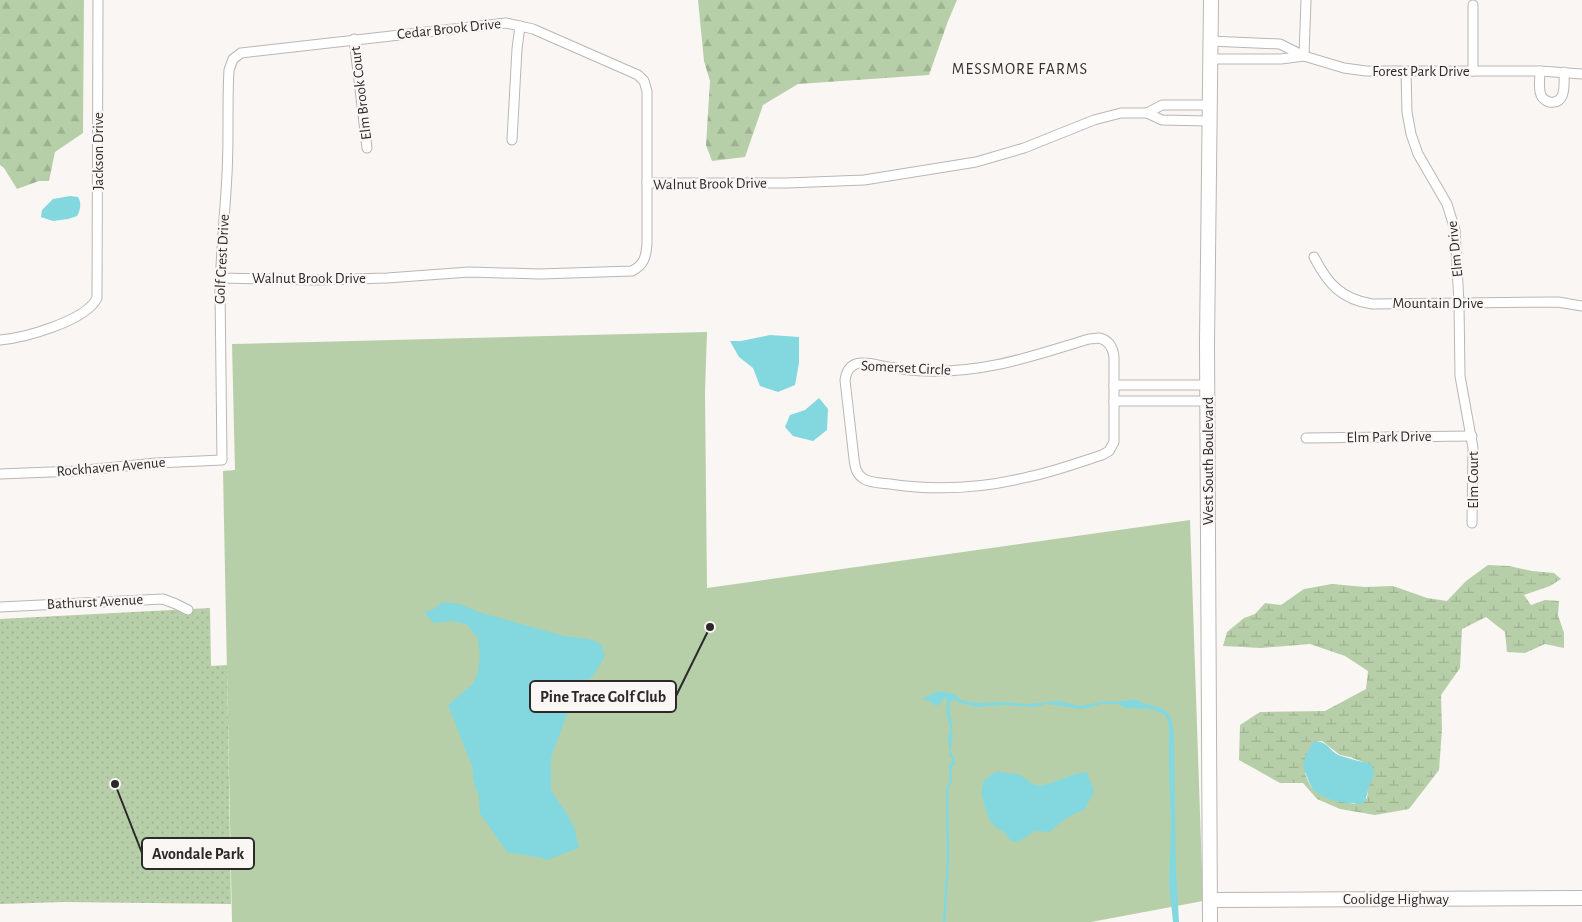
<svg xmlns="http://www.w3.org/2000/svg" width="1582" height="922" font-family="'Alegreya Sans',sans-serif">
<defs>
<pattern id="forest-firs" width="22" height="20" patternUnits="userSpaceOnUse" patternTransform="scale(1.25)"><rect width="22" height="20" fill="#b7cfa9"/><path d="M5 1l3.5 6h-7zM16 11l3.5 6h-7z" fill="#9eb291"/></pattern>
<pattern id="wetland-marsh" width="20" height="14" patternUnits="userSpaceOnUse" patternTransform="scale(1.25)"><rect width="20" height="14" fill="#b7cfa9"/><path d="M1 5h8M5 5V1M11 12h8M15 12V8" fill="none" stroke="#9eb291"/></pattern>
<pattern id="park-dots" width="8" height="8" patternUnits="userSpaceOnUse" patternTransform="scale(1.25)"><rect width="8" height="8" fill="#b7cfa9"/><path d="M2 2h.1M6 6h.1" fill="none" stroke="#9eb291" stroke-width="1.8" stroke-linecap="round"/></pattern>
</defs>
<rect width="100%" height="100%" fill="#faf6f4"/>
<polygon fill="#b7cfa9" points="707,332 705,392 707,588 1190,520 1203,901 1091,922 232,922 223,471 235,470 232,344"/>
<g fill="url(#forest-firs)">
<polygon points="0,0 84,0 83,133 55,152 49,181 39,181 17,189 4,168 0,165"/>
<polygon points="698,0 957,0 948,21 929,75 798,84 763,105 745,157 712,161 706,145 710,81 704,61"/>
</g>
<path fill="url(#wetland-marsh)" fill-rule="evenodd" d="M1488,565l21,1 23,5 22,2 7,6 -11,7 -26,9 7,10 14,-5 14,1 -1,14 6,18v15l-19,-4 -20,9 -18,-1 -2,-20 -19,-15 -24,12 -2,39 -19,27 1,34 -3,41 -30,39 -34,6 -35,-6 -23,-10 -14,-16h-23l-41,-23 1,-35 20,-13 65,-1 41,-22 2,-18 -23,-15 -35,-12 -49,4 -38,-2 4,-14 17,-14 11,-4 10,-11 16,2 23,-16 28,-5 33,3 28,-1 34,12 20,3 19,-20zM1314,741h8l18,14 10,2 13,5 11,14 -5,6 -2,16 -13,6 -23,-5 -20,-12 -6,-13z"/>
<polygon fill="url(#park-dots)" points="210,608 211,666 227,665 231,904 64,902 0,904 0,619"/>
<g fill="#82d8de">
<path d="M70,196l8,1c4,6 2,14 -1,19l-9,3 -15,2 -12,-4 1,-7 11,-11z"/>
<polygon points="770,335 799,337 799,363 795,385 778,392 760,386 753,368 739,357 730,341 741,341"/>
<polygon points="819,398 828,409 827,430 813,441 793,436 785,427 790,415 805,410"/>
<path d="M443,602l16,2 23,9 82,23 25,3 12,5 4,12 -11,19 -17,13 -26,69v33l16,24 7,13 5,21 -32,12 -5,-2 -35,-6 -26,-37c-3,-6 -1,-10 -2,-17 -1,-11 -8,-13 -6,-29l-25,-64 25,-21 5,-12 2,-16 -2,-18 -12,-14 -14,-3 -19,2 -9,-11 8,-2z"/>
<path d="M939,691l15,3 9,7 16,2 20,-1 29,2 31,-3 21,5 20,-4 25,-1 10,-2c22,13 36,0 39,35l2,134 3,54h-6l-4,-38 2,-59 -2,-56v-38l-1,-11 -4,-6 -12,-5 -27,-1 -7,-4h-17l-17,5 -38,-5 -12,3 -30,-2 -27,2 -17,-4 -7,-4c-8,8 -1,17 -1,26 1,6 0,24 -2,29l-2,-15 2,-11 -4,-16 1,-13 -3,-1 -5,7h-5l-4,-4 -9,-2z"/>
<path d="M1314,741c15,0 15,11 27,15 10,3 21,6 31,8l2,12c-7,9 -5,19 -11,28 -16,0 -40,-3 -51,-16 -2,-3 -3,-7 -5,-11 -2,-4 -4,-9 -3,-15 1,-7 6,-14 10,-21z"/>
<path d="M997,771c7,3 19,2 23,4 9,5 13,13 25,10 14,-4 27,-12 42,-13l7,19 -9,18 -17,8 -19,15 -14,-1 -14,9 -7,2 -3,-1 -7,-9 -10,-6 -5,-7 -8,-25 3,-14z"/>
</g>
<g fill="none" stroke-linecap="round" stroke-linejoin="round">
<polyline stroke="#82d8de" stroke-width="2.5" points="944,922 948,860 947,790 951,781 950,765 954,764 953,758 950,754"/>
<defs>
<g id="street">
<polyline points="1306,0 1304,56 1344,68 1366,71 1540,71 1582,74"/>
<polyline points="1473,5 1473,71"/>
<polyline points="354,39 367,148"/>
<polyline points="1210,59 1281,59 1304,56 1280,44 1210,41"/>
<path d="M1540,71c0,7 -2,17 1,24 1,3 5,6 8,7 18,3 15,-19 15,-30"/>
<polyline points="1406,72 1407,112 1411,134 1418,154 1447,204 1455,230 1459,303 1460,376 1473,448 1472,523"/>
<polyline points="1147,113 1162,105 1209,105"/>
<polyline points="512,140 517,49 520,26"/>
<polyline points="647,183 787,183 864,180 976,162 1024,148 1094,120 1121,113 1147,113 1162,120 1209,121"/>
<path d="M1314,257c14,27 27,42 58,47l186,-2 24,4"/>
<path d="M1099,338c10,2 14,10 15,19v85l-5,9 -7,4c-25,8 -49,17 -74,22 -45,11 -92,14 -138,7 -8,-1 -19,-1 -26,-5 -8,-5 -9,-12 -10,-20l-9,-79c4,-25 25,-16 43,-13 12,2 25,4 38,4 61,2 106,-15 163,-32z"/>
<path d="M0,340c24,-2 86,-19 97,-42l1,-298"/>
<polyline points="1114,385 1207,385"/>
<polyline points="1114,401 1207,401"/>
<polyline points="1306,438 1472,436"/>
<path d="M0,474l76,-3 80,-8 66,-3 -2,-170c1,-39 5,-77 7,-116 2,-34 0,-69 2,-104l4,-11 8,-6 265,-30 27,6 105,46 6,6 3,10v153c-1,13 -3,21 -15,27l-92,3 -71,-2 -82,6 -71,2 -96,-2"/>
<polyline points="0,607 163,599 176,604 188,610"/>
</g>
<g id="secondary">
<polyline points="1210,900 1582,898"/>
<polyline points="1210,922 1207,343 1211,0"/>
</g>
</defs>
<use href="#street" stroke="#bab6b4" stroke-width="11"/>
<use href="#secondary" stroke="#bab6b4" stroke-width="16"/>
<use href="#street" stroke="#fff" stroke-width="9"/>
<use href="#secondary" stroke="#fff" stroke-width="14"/>
</g>
<g text-anchor="middle" dominant-baseline="central" stroke-width="4.5" stroke-linejoin="round" paint-order="stroke">
<g font-size="15" fill="#2b2a29" stroke="#faf6f4">
<text transform="translate(449 29) rotate(-6)">Cedar Brook Drive</text>
<text x="1421" y="71">Forest Park Drive</text>
<text transform="translate(361 93) rotate(-97)">Elm Brook Court</text>
<text transform="translate(98 151) rotate(-90)">Jackson Drive</text>
<text transform="translate(710 184) rotate(-1)">Walnut Brook Drive</text>
<text transform="translate(1455 249) rotate(-96)">Elm Drive</text>
<text transform="translate(222 259) rotate(-87)">Golf Crest Drive</text>
<text x="309" y="278">Walnut Brook Drive</text>
<text x="1438" y="303">Mountain Drive</text>
<text transform="translate(906 368) rotate(3)">Somerset Circle</text>
<text transform="translate(1389 437) rotate(-1)">Elm Park Drive</text>
<text transform="translate(1208 461) rotate(-90)">West South Boulevard</text>
<text transform="translate(111 467) rotate(-5)">Rockhaven Avenue</text>
<text transform="translate(1473 480) rotate(-90)">Elm Court</text>
<text transform="translate(95 602) rotate(-3)">Bathurst Avenue</text>
<text x="1396" y="899">Coolidge Highway</text>
</g>
<g font-size="16" letter-spacing="1" fill="#34302f" stroke="#faf6f4">
<text x="1020" y="69">MESSMORE FARMS</text>
</g>
</g>
<path fill="none" stroke="#2b2a29" stroke-width="2" d="M710 627L676 696M115 784L142 853"/>
<g fill="#2b2a29" stroke="#faf6f4" stroke-width="2">
<circle cx="710" cy="627" r="5"/>
<circle cx="115" cy="784" r="5"/>
</g>
<g fill="#faf6f4" stroke="#2b2a29" stroke-width="2">
<rect x="530" y="681" width="146" height="31" rx="5"/>
<rect x="142" y="838" width="112" height="31" rx="5"/>
</g>
<g font-size="16" text-anchor="middle" font-weight="bold" fill="#2b2a29">
<text x="603" y="702">Pine Trace Golf Club</text>
<text x="198" y="859">Avondale Park</text>
</g>
</svg>
